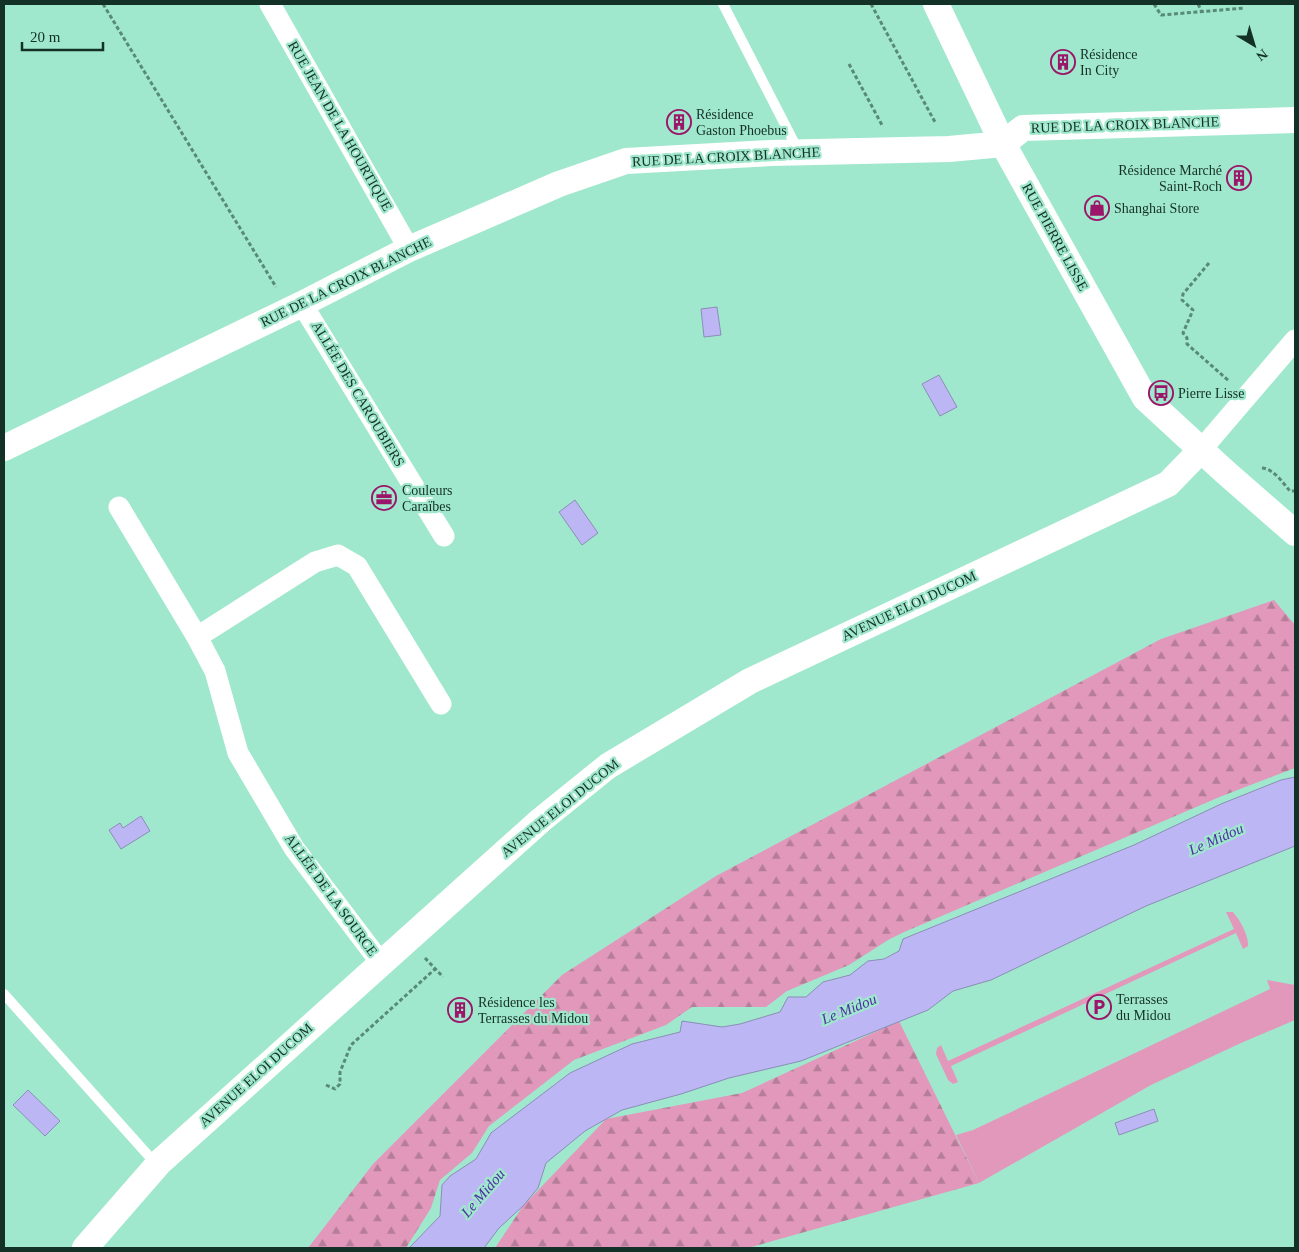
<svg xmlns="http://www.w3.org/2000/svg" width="1299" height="1252" font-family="Georgia,serif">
<defs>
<pattern id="forest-firs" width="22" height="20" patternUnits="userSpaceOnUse" patternTransform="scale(1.25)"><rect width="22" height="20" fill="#e198bb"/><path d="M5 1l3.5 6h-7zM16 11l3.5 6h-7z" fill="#b57d98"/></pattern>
</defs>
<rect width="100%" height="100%" fill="#a0e8cd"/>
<g fill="#e198bb">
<path d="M1226,912h7c7,8 16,24 15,34l-5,3 -7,-16 -285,133 7,16 -5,2 -5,-4 -12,-26 1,-6 4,-3 7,16 286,-132z"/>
<polygon points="1267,980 1295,985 1295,1020 1241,1043 1151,1085 979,1183 956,1135 973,1130 1270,989"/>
</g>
<g fill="url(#forest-firs)">
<polygon points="1274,600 1295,625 1295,768 1222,796 902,933 888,940 849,965 787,991 766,1007 692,1007 666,1025 574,1060 489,1126 472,1153 440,1180 431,1208 406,1248 308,1248 373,1164 562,975 716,876 1161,639"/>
<polygon points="899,1021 979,1183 748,1248 495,1248 523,1206 606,1119 742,1093"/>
</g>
<g fill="#bdb6f4" stroke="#8a8eb6">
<polygon points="717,307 721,335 704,337 701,309"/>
<polygon points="939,375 957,407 940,416 922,384"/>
<polygon points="575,500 598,533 582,545 559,512"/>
<polygon points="1295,777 1295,846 1146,906 991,980 953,991 928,1010 801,1061 729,1078 681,1094 622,1110 585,1131 546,1163 538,1188 523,1206 499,1228 484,1248 409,1248 440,1216 442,1185 450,1176 476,1159 491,1133 570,1073 632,1044 680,1032 682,1021 722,1027 740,1024 780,1012 788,997 806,997 823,982 850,975 868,961 884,959 899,951 903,939 1134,845 1221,804 1281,780"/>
<polygon points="141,816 150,831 121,849 109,830 120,823 123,828"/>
<polygon points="28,1090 60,1121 45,1136 13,1105"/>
<polygon points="1154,1109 1158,1121 1119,1135 1115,1123"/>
</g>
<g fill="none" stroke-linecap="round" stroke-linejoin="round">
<g stroke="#588a78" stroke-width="3" stroke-dasharray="4 2.5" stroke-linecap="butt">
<polyline points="103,4 276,287"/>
<polyline points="871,4 936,124"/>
<polyline points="1154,4 1161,15 1245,8"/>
<polyline points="1198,4 1202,12"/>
<polyline points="849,64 882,125"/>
<polyline points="1209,263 1183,294 1182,300 1193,310 1183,333 1187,338 1187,344 1229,381"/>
<path d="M1262,468c12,1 21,15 28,23h5"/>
<polyline points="425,958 443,977"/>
<polyline points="326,1085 335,1089 340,1084 340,1072 351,1045 435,969"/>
</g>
<g stroke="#fff" stroke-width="10">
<polyline points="723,4 798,150"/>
<polyline points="4,994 156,1164"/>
</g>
<g stroke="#fff" stroke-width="21">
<polyline points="270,4 409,249"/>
<polyline points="302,304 444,536"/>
<polyline points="1201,450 1295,340"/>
<polyline points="119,507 197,637"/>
<polyline points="381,963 294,848 238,753 215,671 197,637 315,562 338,555 357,566 441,704"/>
</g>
<g stroke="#fff" stroke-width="26">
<polyline points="936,4 1003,144 1145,398 1224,471 1295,533"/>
<polyline points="4,448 302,304 409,249 559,184 626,161 771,153 949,149 1003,144 1023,128 1295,120"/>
<polyline points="85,1248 160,1162 541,820 608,766 750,681 1168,484 1201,450"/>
</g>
</g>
<defs>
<symbol id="building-ring" viewBox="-11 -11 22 22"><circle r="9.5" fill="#a0e8cd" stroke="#9b1668" stroke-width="1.5"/><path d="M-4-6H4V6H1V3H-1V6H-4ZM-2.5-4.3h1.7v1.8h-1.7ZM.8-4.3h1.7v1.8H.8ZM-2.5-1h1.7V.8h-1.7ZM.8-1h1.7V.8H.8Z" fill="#9b1668"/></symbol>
<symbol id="shop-ring" viewBox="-11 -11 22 22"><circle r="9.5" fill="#a0e8cd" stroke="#9b1668" stroke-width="1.5"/><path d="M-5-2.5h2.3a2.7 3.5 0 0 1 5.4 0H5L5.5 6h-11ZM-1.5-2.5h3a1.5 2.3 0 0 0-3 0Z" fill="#9b1668"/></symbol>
<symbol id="bus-ring" viewBox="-11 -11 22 22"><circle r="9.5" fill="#a0e8cd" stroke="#9b1668" stroke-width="1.5"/><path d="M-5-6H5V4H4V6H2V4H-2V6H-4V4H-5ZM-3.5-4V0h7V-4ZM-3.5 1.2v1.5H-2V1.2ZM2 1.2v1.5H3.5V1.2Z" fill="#9b1668"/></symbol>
<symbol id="office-ring" viewBox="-11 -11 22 22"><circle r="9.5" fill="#a0e8cd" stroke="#9b1668" stroke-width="1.5"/><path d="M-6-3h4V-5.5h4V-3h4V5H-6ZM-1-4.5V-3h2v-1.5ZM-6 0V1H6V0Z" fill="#9b1668"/></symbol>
<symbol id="parking-ring" viewBox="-11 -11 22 22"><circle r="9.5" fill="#a0e8cd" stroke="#9b1668" stroke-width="1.5"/><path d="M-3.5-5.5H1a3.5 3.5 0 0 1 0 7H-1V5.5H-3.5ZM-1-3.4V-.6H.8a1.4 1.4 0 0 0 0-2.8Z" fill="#9b1668"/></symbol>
</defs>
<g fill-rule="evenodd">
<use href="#building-ring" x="1049" y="48" width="28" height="28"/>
<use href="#building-ring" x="665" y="108" width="28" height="28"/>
<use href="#building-ring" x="1225" y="164" width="28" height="28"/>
<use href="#shop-ring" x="1083" y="194" width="28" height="28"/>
<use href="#bus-ring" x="1147" y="379" width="28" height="28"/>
<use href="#office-ring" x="370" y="484" width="28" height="28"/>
<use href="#parking-ring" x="1085" y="993" width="28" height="28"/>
<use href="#building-ring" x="446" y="996" width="28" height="28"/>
</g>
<g text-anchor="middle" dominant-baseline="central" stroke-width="4.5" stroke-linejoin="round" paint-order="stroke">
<g font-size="14" fill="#143127" stroke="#a0e8cd" text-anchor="start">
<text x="1080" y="54">Résidence<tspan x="1080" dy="16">In City</tspan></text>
<text x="696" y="114">Résidence<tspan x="696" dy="16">Gaston Phoebus</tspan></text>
<text x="1222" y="170" text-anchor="end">Résidence Marché<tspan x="1222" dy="16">Saint-Roch</tspan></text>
<text x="1114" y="208">Shanghai Store</text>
<text x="1178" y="393">Pierre Lisse</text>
<text x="402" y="490">Couleurs<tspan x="402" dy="16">Caraïbes</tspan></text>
<text x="1116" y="999">Terrasses<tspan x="1116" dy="16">du Midou</tspan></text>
<text x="478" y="1002">Résidence les<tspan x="478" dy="16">Terrasses du Midou</tspan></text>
</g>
<g font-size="14" fill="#143127" stroke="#a0e8cd">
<text transform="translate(1125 125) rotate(-2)">RUE DE LA CROIX BLANCHE</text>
<text transform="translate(340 126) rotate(60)">RUE JEAN DE LA HOURTIQUE</text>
<text transform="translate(726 157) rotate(-3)">RUE DE LA CROIX BLANCHE</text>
<text transform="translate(1055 237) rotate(61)">RUE PIERRE LISSE</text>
<text transform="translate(346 282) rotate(-26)">RUE DE LA CROIX BLANCHE</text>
<text transform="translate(358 394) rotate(59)">ALLÉE DES CAROUBIERS</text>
<text transform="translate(909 606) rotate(-25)">AVENUE ELOI DUCOM</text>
<text transform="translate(560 808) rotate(-39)">AVENUE ELOI DUCOM</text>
<text transform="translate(331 895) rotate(54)">ALLÉE DE LA SOURCE</text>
<text transform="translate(256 1075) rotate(-42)">AVENUE ELOI DUCOM</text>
</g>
<g font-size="15" font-style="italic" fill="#4f2fa3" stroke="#a0e8cd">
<text transform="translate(1216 839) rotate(-24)">Le Midou</text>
<text transform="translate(849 1009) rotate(-22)">Le Midou</text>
<text transform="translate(483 1193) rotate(-49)">Le Midou</text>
</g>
</g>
<rect width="1299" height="1252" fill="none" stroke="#143127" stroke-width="10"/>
<g transform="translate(1254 45) rotate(142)" stroke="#a0e8cd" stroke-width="4" paint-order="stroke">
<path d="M0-4L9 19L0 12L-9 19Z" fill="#143127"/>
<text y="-8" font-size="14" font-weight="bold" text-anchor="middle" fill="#143127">N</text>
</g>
<path d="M22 42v8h81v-8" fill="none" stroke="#143127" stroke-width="2.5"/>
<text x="30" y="42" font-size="15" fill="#143127" stroke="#a0e8cd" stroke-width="4" paint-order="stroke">20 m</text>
</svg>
